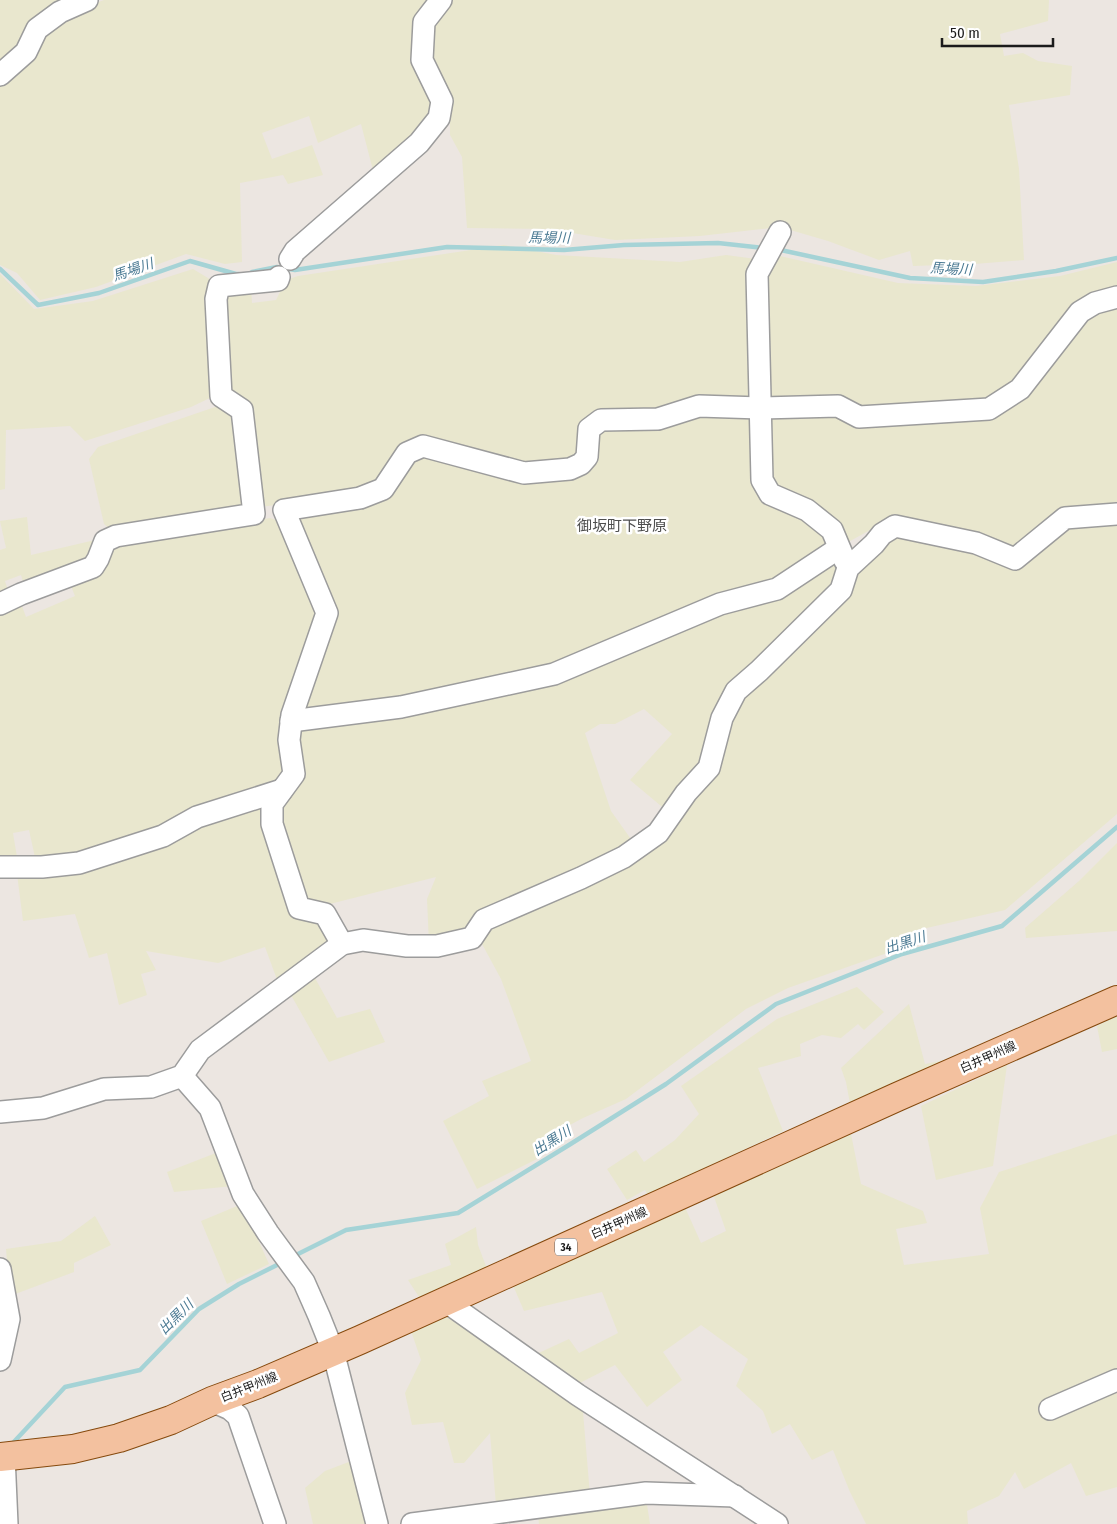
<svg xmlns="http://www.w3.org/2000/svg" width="1117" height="1524" font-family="'Fira Sans Condensed','Noto Sans JP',sans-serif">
<rect width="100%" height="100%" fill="#ece6e1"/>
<g fill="#e9e7ce">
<polygon points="0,0 81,0 0,69"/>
<polygon points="104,0 436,0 420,25 437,117 375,178 361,124 318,143 309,116 262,133 272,159 312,145 323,175 288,184 283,175 240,183 242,262 225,264 186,254 96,287 40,300 17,273 0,265 0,82 39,35 68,14"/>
<polygon points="446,0 1049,0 1048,21 1000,34 1004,56 1023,53 1038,61 1072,66 1070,95 1009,105 1019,169 1024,260 974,264 913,266 910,251 879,260 828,241 780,227 700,236 615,240 548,229 467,228 462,157 450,135 450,111 427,59 428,23"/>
<polygon points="504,245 556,255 680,262 726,255 756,259 755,403 661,414 599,416 582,452 570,464 528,467 424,442 380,485 331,498 260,507 226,391 222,292 251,287 252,303 276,300 286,280 298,276"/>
<polygon points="780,256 898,283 976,286 1060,276 1117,262 1117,291 1014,388 983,404 864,412 769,404 760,276"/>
<polygon points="193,269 213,281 212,397 191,407 85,441 70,426 6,430 5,489 0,490 0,274 34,309 93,301"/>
<polygon points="1117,302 1117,509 1063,515 1020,549 888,520 843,545 774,492 764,420 772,414 991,415 1073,328"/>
<polygon points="218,406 235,410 250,506 112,531 104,524 89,459 98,447"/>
<polygon points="699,411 749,413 755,422 760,485 825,532 830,547 780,582 553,669 304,715 299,707 333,619 292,518 351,506 409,457 425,451 577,474 594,433"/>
<polygon points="27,517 31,555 95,540 96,556 25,588 21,575 5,581 9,594 0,599 0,550 6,548 0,521"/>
<polygon points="270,518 282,522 319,611 286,742 282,785 164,830 91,853 36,862 29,830 13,833 18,863 0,862 0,608 19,598 26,617 75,596 69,581 108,545"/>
<polygon points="1117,518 1117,814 1005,910 918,930 904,947 788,988 746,1009 626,1099 583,1118 553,1134 558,1146 535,1160 477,1189 443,1121 489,1096 482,1081 531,1061 501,979 482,944 481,928 661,840 741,693 856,567 897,530 1015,561 1067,521"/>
<polygon points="836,555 843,570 838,588 731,692 705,765 667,811 630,780 672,734 644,709 615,724 600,724 585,733 611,811 633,842 464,935 429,944 427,899 436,877 322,906 302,898 277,804 294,725 534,685"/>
<polygon points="268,800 312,917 336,944 279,985 265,947 218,963 146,951 156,970 141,974 147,995 119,1005 107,953 89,958 75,914 23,921 17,874"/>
<polygon points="1117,843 1117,931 1026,938 1025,928 1079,881"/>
<polygon points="315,978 337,1018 370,1009 385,1042 329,1062 291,995"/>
<polygon points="857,987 884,1012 864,1030 858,1024 841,1038 822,1035 800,1044 801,1056 758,1068 783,1131 690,1175 693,1182 650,1199 645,1190 627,1200 607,1169 636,1150 644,1162 675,1140 699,1114 681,1086 777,1019"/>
<polygon points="909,1004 925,1064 961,1057 851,1109 846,1082 841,1068"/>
<polygon points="1117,1016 1117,1049 1102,1052 1097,1026"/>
<polygon points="1007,1065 993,1166 936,1180 921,1106"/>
<polygon points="851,1134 861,1184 923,1211 927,1223 896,1229 904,1265 989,1254 980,1208 999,1172 1117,1134 1117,1487 1086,1496 1071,1463 1024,1489 1015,1472 999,1496 967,1511 968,1524 866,1524 850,1492 833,1450 812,1460 790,1424 772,1434 763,1411 736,1386 748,1359 701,1325 663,1352 682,1380 647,1407 615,1365 572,1387 530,1357 569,1339 579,1353 618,1333 602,1292 524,1311 512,1283 684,1205 701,1243 726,1231 713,1194"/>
<polygon points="221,1151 233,1186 174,1192 167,1172"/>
<polygon points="242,1204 269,1264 227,1284 201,1221"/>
<polygon points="95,1216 111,1245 74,1263 74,1272 10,1296 6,1249 61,1241"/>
<polygon points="476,1227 478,1245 489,1274 423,1303 408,1280 451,1265 445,1244"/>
<polygon points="443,1314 583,1412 590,1495 496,1505 490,1433 464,1463 454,1463 443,1422 412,1425 405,1393 421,1360 410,1328"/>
<polygon points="354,1460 369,1524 313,1524 305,1488 325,1471"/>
<polygon points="646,1498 650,1524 539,1524 538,1514"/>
</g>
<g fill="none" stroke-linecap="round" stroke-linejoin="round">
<g stroke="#a5d3d6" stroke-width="4.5">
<polyline points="776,249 910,278 983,282 1056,271 1117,258"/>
<polyline points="0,269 38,305 99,293 190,261 236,274 239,274"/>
<polyline points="252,272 277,267 295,270 447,247 564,250 624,245 718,243 764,248"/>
<polyline points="292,1257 346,1230 458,1213 569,1145 666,1084 776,1004 902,954 1002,926 1117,827"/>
<polyline points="11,1445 65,1387 140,1370 199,1309 239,1284 283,1262"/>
</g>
<defs>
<g id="minor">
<polyline points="0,75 26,52 37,29 60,12 87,0"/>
<polyline points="780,232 757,274 762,480 770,494 807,510 832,530 845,561"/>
<polyline points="290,259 295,251 419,143 439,118 442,101 422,60 424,22 441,0"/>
<polyline points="0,604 21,594 93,567 98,559 105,541 116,536 254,514 242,410 221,396 216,299 219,286 278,280 279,277"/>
<polyline points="291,721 401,707 554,674 720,604 777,589 839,548"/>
<polyline points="0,867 42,867 79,863 163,836 197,817 282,790"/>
<polyline points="342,944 325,914 299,908 272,824 272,804 294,774 289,740 292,715 327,613 284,510 360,498 383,489 407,453 423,446 524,473 570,469 581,464 587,457 589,429 601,420 658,419 699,406 760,408 838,406 859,417 989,409 1020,389 1080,312 1095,303 1117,297"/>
<polyline points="182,1076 210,1108 243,1194 268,1233 304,1282 319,1316 333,1351 377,1524"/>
<polyline points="0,1112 43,1108 104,1089 151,1087 182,1076 200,1050 342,944 363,940 407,946 437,946 472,938 484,920 581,878 624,857 658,833 686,793 709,768 722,718 736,691 759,671 841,590 848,568 874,544 882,534 895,526 976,543 1015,559 1065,518 1117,514"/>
<polyline points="0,1269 9,1319 0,1360"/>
<polyline points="445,1301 578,1395 777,1524"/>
<polyline points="212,1401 230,1409 238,1416 275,1524"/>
<polyline points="1050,1409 1117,1380"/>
<polyline points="4,1456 7,1524"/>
<polyline points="412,1524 646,1493 735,1496"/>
</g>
<polyline id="major" points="0,1457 73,1449 119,1438 171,1420 212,1401 258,1384 360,1340 897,1097 1117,1000"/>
</defs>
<use href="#minor" stroke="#9c9c9c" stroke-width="24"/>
<use href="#major" stroke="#85490d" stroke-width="30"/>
<use href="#minor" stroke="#fff" stroke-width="21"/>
<use href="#major" stroke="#f3c19f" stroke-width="28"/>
</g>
<g text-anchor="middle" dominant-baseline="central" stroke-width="5" stroke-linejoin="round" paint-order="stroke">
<rect fill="#fff" stroke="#5f5f5f" stroke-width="1" x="555" y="1238.5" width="22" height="17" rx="4"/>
<g font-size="11" font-weight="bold" fill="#1b1b1b">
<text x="566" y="1247">34</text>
</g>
<g font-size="12" fill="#1b1b1b" stroke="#fff">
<text transform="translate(988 1057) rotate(-24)">白井甲州線</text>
<text transform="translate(619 1223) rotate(-24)">白井甲州線</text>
<text transform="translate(249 1387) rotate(-22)">白井甲州線</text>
</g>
<g font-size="14" font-style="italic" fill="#4b7a93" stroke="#fff">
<text transform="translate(549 238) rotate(1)">馬場川</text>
<text transform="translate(951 269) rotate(3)">馬場川</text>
<text transform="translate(133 270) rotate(-19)">馬場川</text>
<text transform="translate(905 943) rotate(-18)">出黒川</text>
<text transform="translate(552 1141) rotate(-32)">出黒川</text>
<text transform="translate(176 1317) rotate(-45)">出黒川</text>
</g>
<g font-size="15" fill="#4e4e4e" stroke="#fff">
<text x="622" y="526">御坂町下野原</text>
</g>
</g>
<path d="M942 38v8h111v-8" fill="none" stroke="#1b1b1b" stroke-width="2.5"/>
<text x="950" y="38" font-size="15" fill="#1b1b1b" stroke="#ffffff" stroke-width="4" paint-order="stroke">50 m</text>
</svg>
